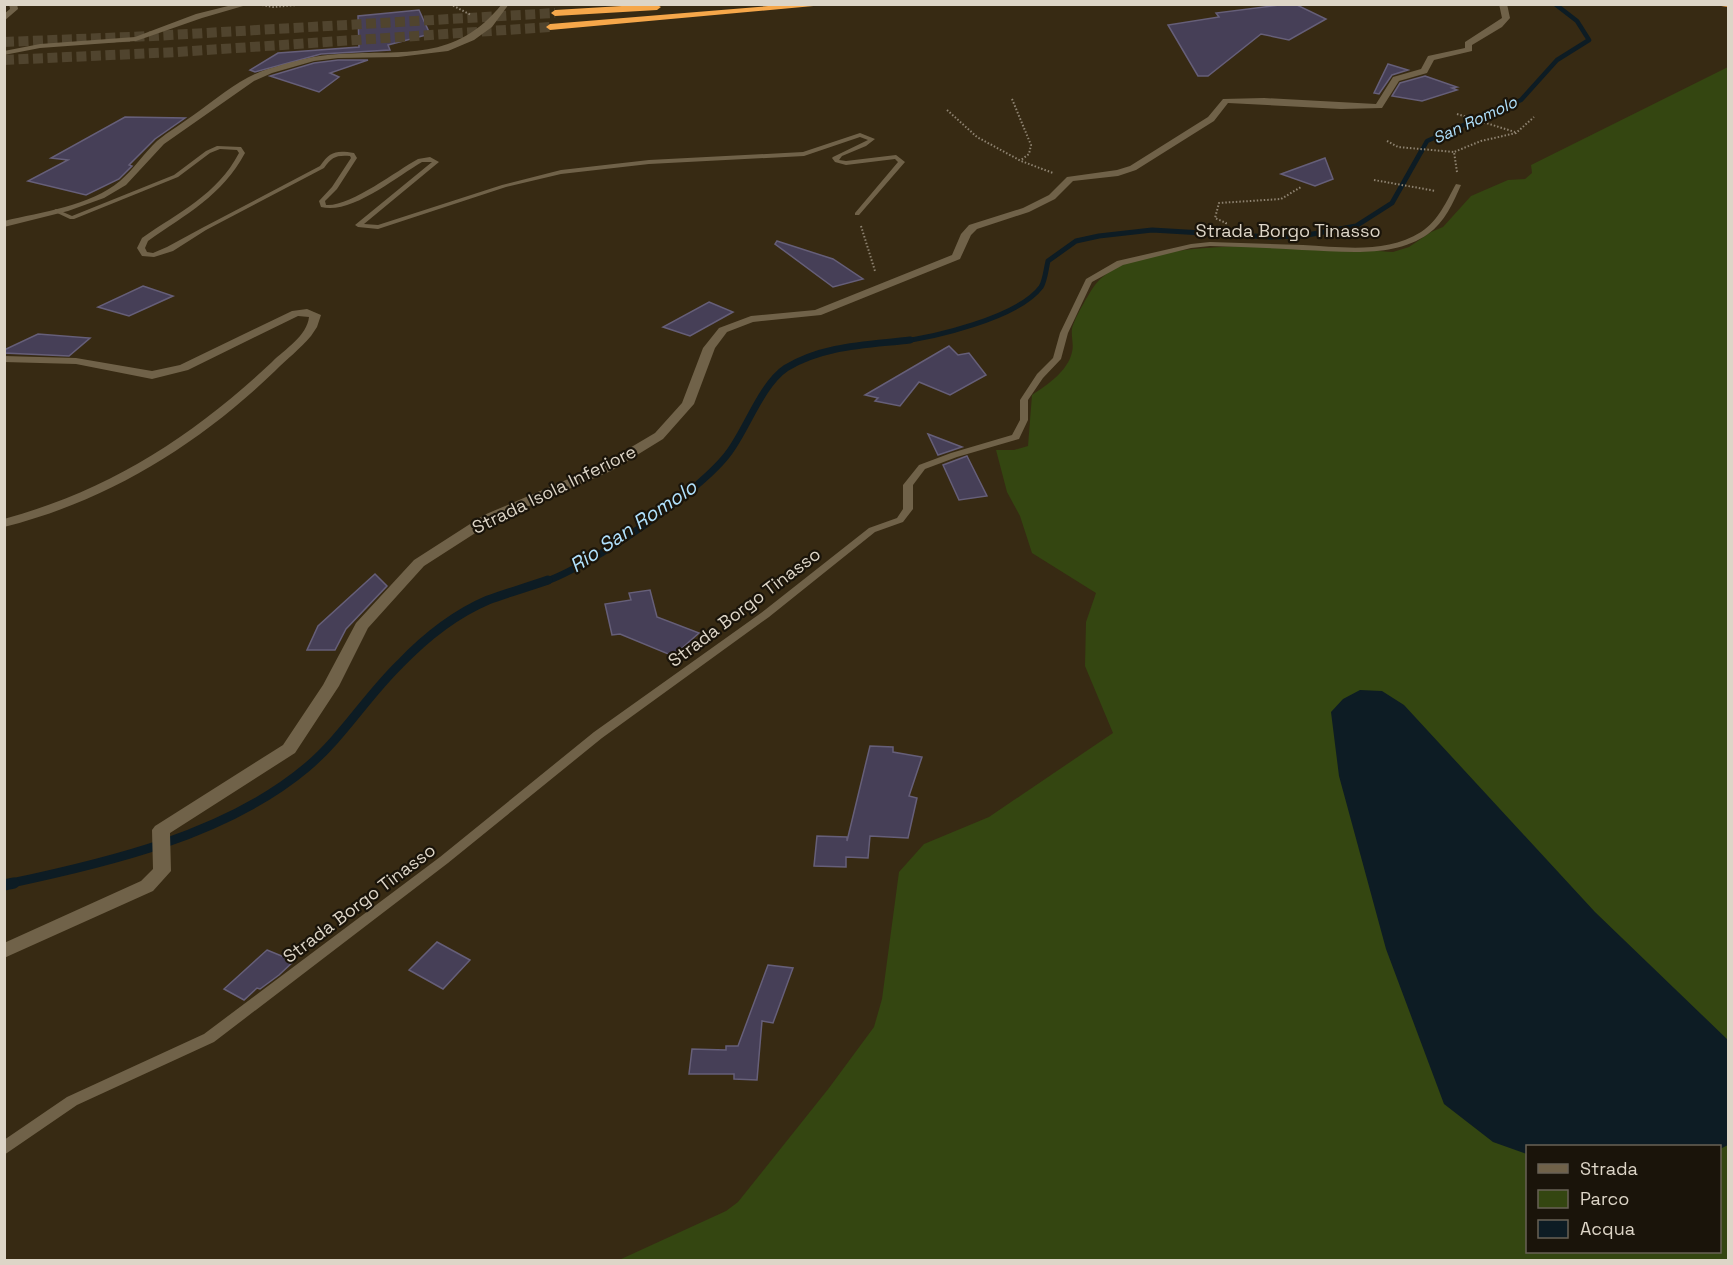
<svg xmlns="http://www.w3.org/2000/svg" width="1733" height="1265" font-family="'Space Grotesk',sans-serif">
<rect width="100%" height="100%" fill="#372a13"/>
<path fill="#344611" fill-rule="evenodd" d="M1728,67v1193h-1109l107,-49 12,-9 91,-114 45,-61 8,-28 17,-127 25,-28 65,-27 124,-84 -28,-67 1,-44 10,-29 -64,-40 -12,-37 -13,-24 -11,-42h18l14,-4 4,-51c15,-10 36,-24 40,-43 2,-7 -1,-15 0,-23 1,-8 17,-36 23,-44 41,-55 233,-37 298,-33l16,-5 22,-15 12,-5 28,-31 37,-16 17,-1 7,-6 -1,-8zM1528,1146h192v106h-192z"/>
<polygon fill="#0d1c24" points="1360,690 1382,691 1404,705 1595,912 1728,1040 1728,1145 1720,1149 1720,1146 1528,1146 1527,1154 1493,1142 1444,1104 1386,949 1339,776 1331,712 1343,699"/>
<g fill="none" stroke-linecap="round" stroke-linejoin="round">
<polyline stroke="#0d1c24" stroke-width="4.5" points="1421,152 1427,141 1521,100 1557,60 1589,40 1577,21 1555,4"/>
<path stroke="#0d1c24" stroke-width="5" d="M896,342c36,-4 122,-24 145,-55 4,-6 5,-18 7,-26l28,-20 23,-5 53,-6 119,7 31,-1 54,-10 36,-23 30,-53"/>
<path stroke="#0d1c24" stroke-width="7" d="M544,582c45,-15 159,-92 186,-131 17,-23 32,-67 56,-83 38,-23 82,-23 124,-28"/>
<path stroke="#0d1c24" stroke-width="9" d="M7,884c100,-21 219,-49 299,-116 36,-30 60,-71 94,-104 24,-25 55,-50 88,-64 19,-7 40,-13 60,-20"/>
<polyline stroke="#0d1c24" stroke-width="11" points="4,885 14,883"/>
</g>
<g fill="#463f57" stroke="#665f79" stroke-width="1.5">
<polygon points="1279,5 1297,5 1326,19 1289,40 1261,34 1208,76 1198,76 1168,25 1219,17 1216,13"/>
<polygon points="419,10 430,34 388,45 390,50 321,54 255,72 250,70 278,53 359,47 358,16"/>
<polygon points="338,60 368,60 330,73 339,77 319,92 270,76 314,63"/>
<polygon points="1388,64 1408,70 1392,75 1379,94 1374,93"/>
<polygon points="1425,76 1457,87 1452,88 1457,90 1422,101 1392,96 1400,83"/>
<polygon points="125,117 185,118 155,139 129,165 132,166 119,179 86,195 28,181 68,160 51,158"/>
<polygon points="1325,158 1333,179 1315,186 1281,174"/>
<polygon points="777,241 833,259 863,279 833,287 775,244"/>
<polygon points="143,286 173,296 129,316 98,307"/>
<polygon points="709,302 733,312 690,336 663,327"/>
<polygon points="38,334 90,338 69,356 4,353 4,350"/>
<polygon points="949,346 958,355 969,353 986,375 950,395 919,382 900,406 875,401 878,398 865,395"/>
<polygon points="928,434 962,447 938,455"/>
<polygon points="967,456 987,496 959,500 943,465"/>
<polygon points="375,574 387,586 346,629 335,650 307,650 318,626"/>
<polygon points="650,590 657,617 699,633 673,656 620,634 612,635 605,604 631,600 629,593"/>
<polygon points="870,746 893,747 893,752 922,757 909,796 917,798 908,838 870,836 868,858 846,857 846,867 814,866 817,836 847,837 847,841"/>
<polygon points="437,942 470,960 443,989 409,970"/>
<polygon points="267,950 294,961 279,975 260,989 257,988 244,1000 224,989"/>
<polygon points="768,965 793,968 773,1023 762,1021 757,1080 734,1079 734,1074 689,1074 692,1049 726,1050 726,1046 738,1046"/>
</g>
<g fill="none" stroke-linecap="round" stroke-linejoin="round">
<g stroke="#50442e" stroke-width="10" stroke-dasharray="10 4.5" stroke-linecap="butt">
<polyline points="4,42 153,36 555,13"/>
<polyline points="4,60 177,52 550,27"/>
</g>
<g stroke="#8e8371" stroke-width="2" stroke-dasharray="1.5 2" stroke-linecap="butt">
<polyline points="450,4 471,15"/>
<polyline points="262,5 273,7 308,4"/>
<polyline points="1012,99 1031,145 1029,154 1021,160"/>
<polyline points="947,110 977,137 1021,161 1053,173"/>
<polyline points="1457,114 1515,132"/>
<polyline points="1387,141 1398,147 1454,152"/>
<polyline points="1457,172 1454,152 1481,141 1516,133 1534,117"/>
<polyline points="1374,180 1436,191"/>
<polyline points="861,226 875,271"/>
<polyline points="1225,231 1226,223 1215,218 1219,203 1281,199 1301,187"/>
</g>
<g fill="#706249" fill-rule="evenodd">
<path d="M860,133l15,6 -9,7 -24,10 -3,4 7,1 50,-6 9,7 -46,53h-4v-2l43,-51 -3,-3 -49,6 -11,-3 -3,-4 1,-1 35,-17 -8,-3 -56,19 -155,8 -88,10 -55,13 -128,42 -20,-2 -3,-2 77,-63h-10c-26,15 -71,53 -101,45l-2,-6 13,-14 19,-29 -1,-2c-14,-1 -18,1 -26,12l-118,62 -33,21 -19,6 -12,-1 -5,-8 5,-10c37,-26 75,-43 97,-85l-2,-3 -17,-1 -10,4 -32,24 -104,42h-4l-17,-8 3,-2 16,7 102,-41 32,-24 11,-5 24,1 4,6c-23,43 -59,61 -97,88l-3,7 2,4 6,1 14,-6 35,-19 118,-62c10,-15 17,-16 34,-13l3,5 -20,31 -12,12 1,4c24,2 70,-34 92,-46l12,-2 9,5 -75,62 14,1 124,-40 59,-15 88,-10 154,-8z"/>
<path d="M1456,184l5,1c-8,18 -16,37 -33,49 -36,25 -85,17 -126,16 -31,-2 -61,-3 -92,-4l-19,2 -68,17 -31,17 -24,51 -7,26 -18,19 -15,22v20l-9,19 -62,18 -32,12 -12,16v24l-10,13 -28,10 -106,85 -167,121 -154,125 -234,179 -137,63 -73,50v-15l63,-43 137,-63 236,-177 154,-125 167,-119 108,-85 28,-10 6,-9v-24l16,-20 32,-12 61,-18 8,-15v-20l17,-26 16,-16 7,-25 26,-54 31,-18 74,-17 19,-2c31,1 62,2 93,3 39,2 83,9 118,-13 18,-12 25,-30 35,-48z"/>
</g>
<g fill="#706249" fill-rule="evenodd">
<polygon points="9,4 17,4 18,9 4,21 4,14 10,9"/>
<polygon points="236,4 250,4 202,18 136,41 40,48 4,55 4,51 40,44 135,37 196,14"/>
<path d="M502,4h7l-17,23 -18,13 -26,11 -50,6 -60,1 -24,3 -42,12 -18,8 -90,63 -38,41 -22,13 -36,13 -64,16v-6c38,-9 86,-15 116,-40 14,-12 24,-28 37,-40 12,-10 26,-18 38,-27 23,-16 46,-37 73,-45 23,-7 47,-14 71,-15 66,-4 116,8 163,-50z"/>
<path d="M307,309l14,6 -4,12 -6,9c-11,13 -24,23 -36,35 -76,73 -167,130 -271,156v-8c106,-29 189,-83 268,-157 13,-13 35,-26 37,-45l-11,-1 -110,54 -36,9 -76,-15 -72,-2v-6l72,2 76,13 28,-6 112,-54z"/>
</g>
<polygon fill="#706249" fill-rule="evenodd" points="1499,4 1507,4 1510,18 1502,27 1472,45 1472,51 1434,60 1427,73 1399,81 1382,108 1341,109 1228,103 1214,121 1136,170 1118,176 1073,181 1055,199 1029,212 977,229 971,235 960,259 821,315 753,322 727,332 715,348 694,404 663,439 611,471 494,521 424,566 368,628 339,686 295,753 170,833 171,871 153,891 4,958 4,943 141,881 153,869 152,830 155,826 283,745 323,685 356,623 414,560 484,515 601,465 655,433 682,403 703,348 719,328 751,316 815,310 952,255 961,234 969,225 1023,208 1049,195 1067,177 1117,170 1130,166 1208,117 1223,99 1264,98 1376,104 1393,77 1421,69 1428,56 1465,48 1465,42 1502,18"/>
<g fill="#f6a74a" fill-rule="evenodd">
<polygon points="655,4 661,7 657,10 555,16 551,13 555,10"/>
<polygon points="793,4 835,4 550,30 546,27 550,24"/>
<polygon points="1720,4 1728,4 1728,7 1721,6"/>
</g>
</g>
<g text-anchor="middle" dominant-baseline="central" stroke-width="4.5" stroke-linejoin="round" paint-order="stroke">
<g font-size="16" font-style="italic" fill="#b1e2fe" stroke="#1a140a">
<text transform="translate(1475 120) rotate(-25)">San Romolo</text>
</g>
<g font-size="18" fill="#ddd5c7" stroke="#1a140a">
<text x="1288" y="230">Strada Borgo Tinasso</text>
<text transform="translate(554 489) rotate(-26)">Strada Isola Inferiore</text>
<text transform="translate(744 607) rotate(-37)">Strada Borgo Tinasso</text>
<text transform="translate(359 903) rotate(-37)">Strada Borgo Tinasso</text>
</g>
<g font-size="20" font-style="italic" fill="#b1e2fe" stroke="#1a140a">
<text transform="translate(633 526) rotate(-34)">Rio San Romolo</text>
</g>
</g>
<rect width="1733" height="1265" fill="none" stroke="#ddd5c7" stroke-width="12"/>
<rect x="1526" y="1145" width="195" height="108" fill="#1a140a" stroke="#686156" stroke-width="1.5"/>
<rect x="1538" y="1164" width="30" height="9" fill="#706249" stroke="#686156" stroke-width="1.5"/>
<text x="1580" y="1175" font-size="18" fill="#ddd5c7">Strada</text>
<rect x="1538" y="1190" width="30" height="18" fill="#344611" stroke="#686156" stroke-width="1.5"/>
<text x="1580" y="1205" font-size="18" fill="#ddd5c7">Parco</text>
<rect x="1538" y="1220" width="30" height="18" fill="#0d1c24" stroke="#686156" stroke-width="1.5"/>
<text x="1580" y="1235" font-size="18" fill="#ddd5c7">Acqua</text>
</svg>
